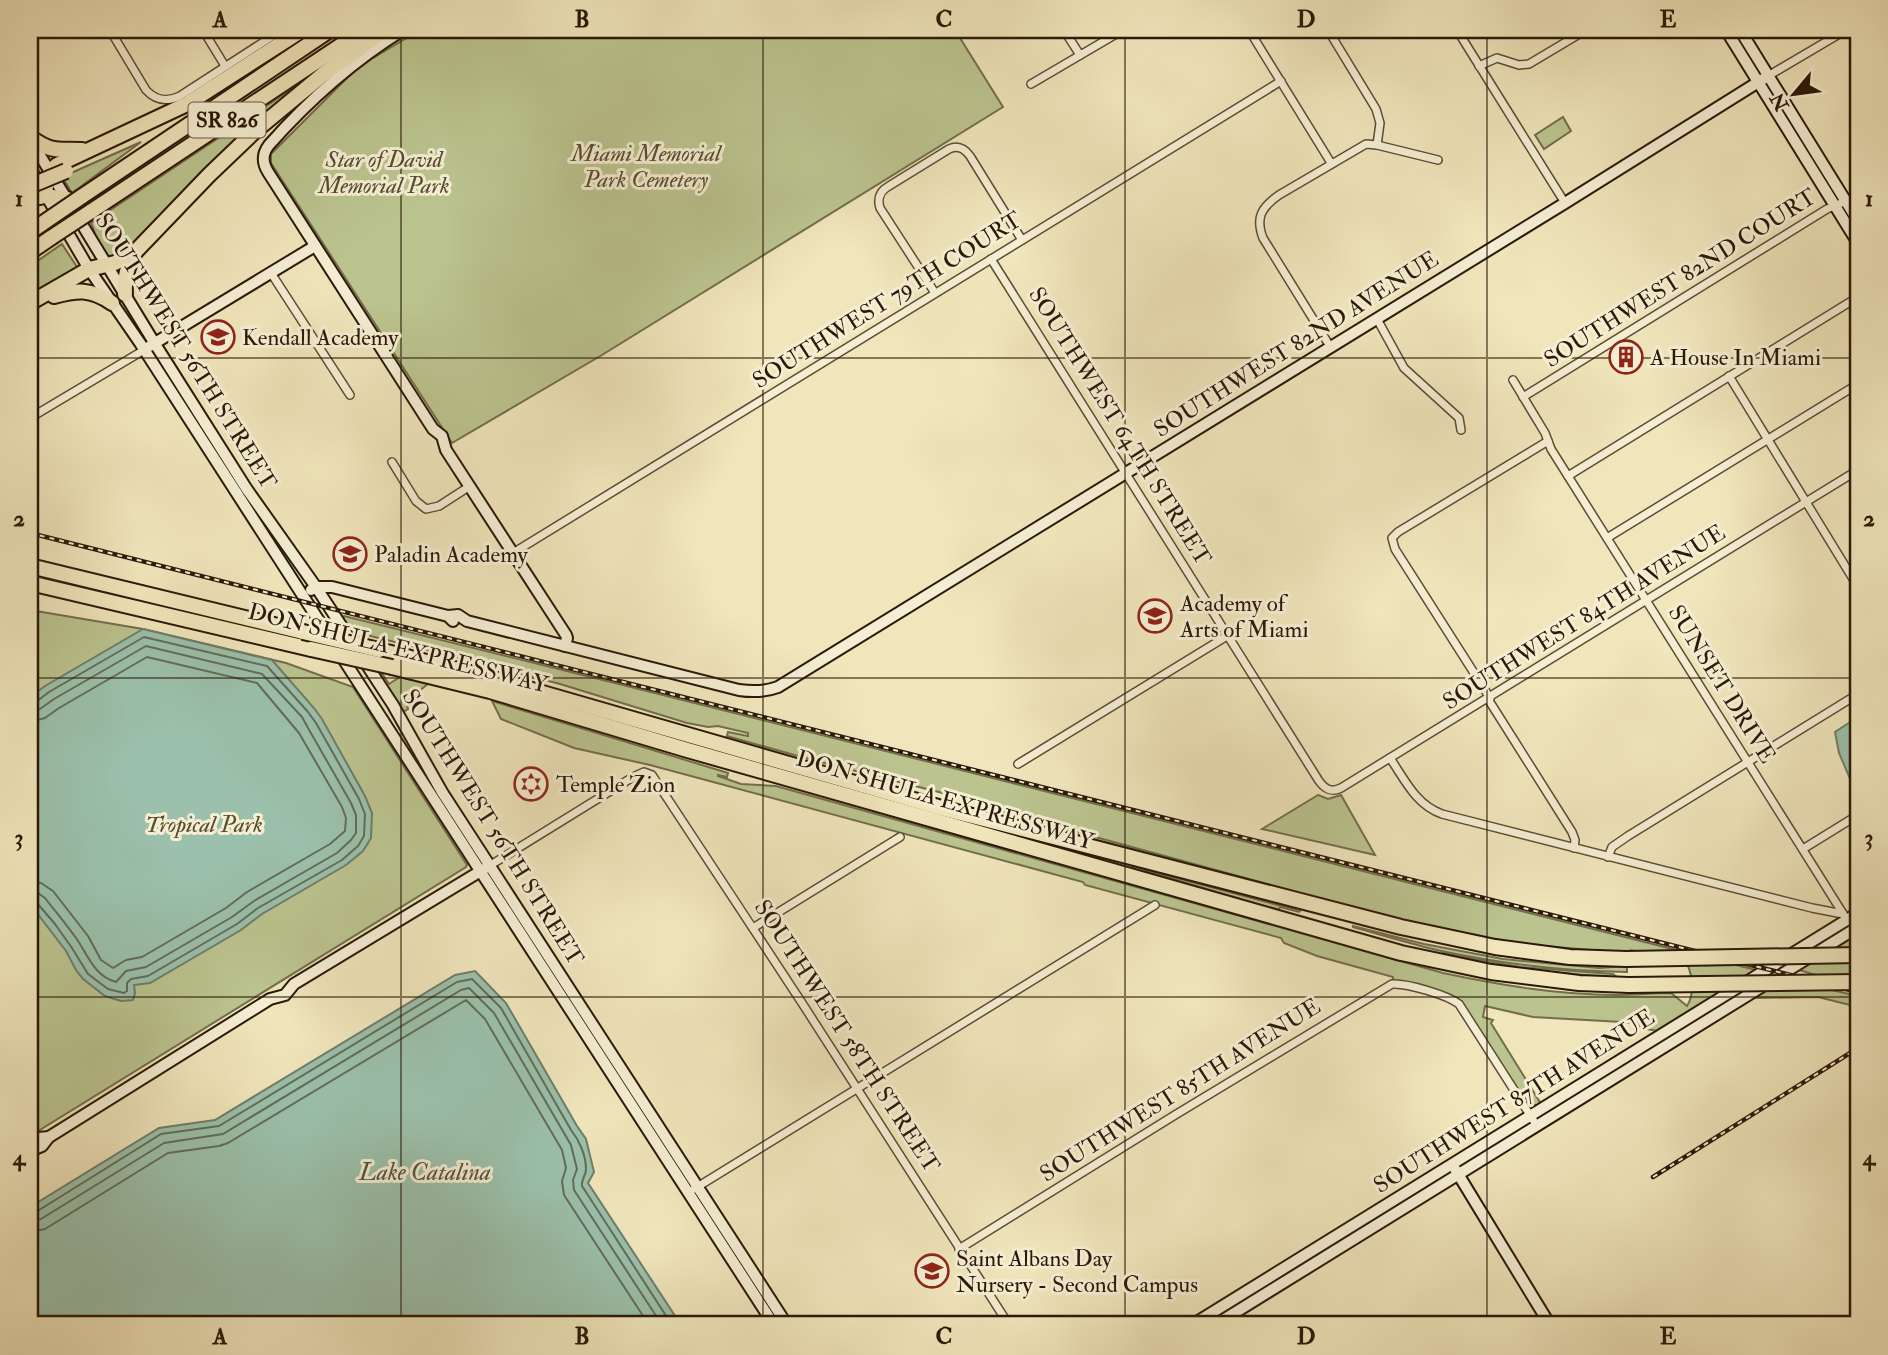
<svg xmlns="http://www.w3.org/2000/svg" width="1888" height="1355" font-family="'IM FELL Double Pica',serif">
<rect width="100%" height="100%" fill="#f0e5bb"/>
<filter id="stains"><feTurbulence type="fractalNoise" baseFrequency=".00286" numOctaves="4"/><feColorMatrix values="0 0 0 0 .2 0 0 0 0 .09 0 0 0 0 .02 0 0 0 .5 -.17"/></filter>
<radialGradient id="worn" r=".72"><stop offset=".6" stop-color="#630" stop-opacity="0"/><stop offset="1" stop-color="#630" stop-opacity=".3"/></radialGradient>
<g fill="#bbc48f" stroke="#726e4b" stroke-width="2">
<polygon points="420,30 955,30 1003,107 602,355 452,443 271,163 271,154 358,67"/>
<polygon points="323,68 134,244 109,259 100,246 91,223"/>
<polygon points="1563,117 1571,131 1544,149 1535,135"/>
<polygon points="141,142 72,193 62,177"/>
<polygon points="62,244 79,270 30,298 30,266"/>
<polygon points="30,610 143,629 286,663 353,687 467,865 466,867 30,1136"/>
<path d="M344,616l271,67 1141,287 -98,61 -18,-3 -1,-5 -106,-6 -48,-11 -2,11 10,3 -2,3 50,81 -3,2 -8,-3 -9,-8 -63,-97 -65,-17v-4l-76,-21 -33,-13 -3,-5 -196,-53 -2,-3 -433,-117 -76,-17 -73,-29 -9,-18 236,72 -1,4 -9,-2v1l23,8 35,2 667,187c57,12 115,22 174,22 18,0 36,-2 54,-2l16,13c7,-11 6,-28 1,-40l-57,-16 -4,4 -2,-1 -92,-8 -57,-8 -66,-14 -421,-115 -3,-4 -174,-44 -85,-24 1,-4 20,4v-3l-30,-7 -10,1 -21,-4 -127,-39 -112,-29 -78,-19 -1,-6 -6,2 -2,6 1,5 27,41 11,-7 28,7 -22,17 2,8 -5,3 -60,-94z"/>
<polygon points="1318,795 1328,799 1341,795 1375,855 1262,829"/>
<polygon points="1132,866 1300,911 1299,912 1280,907 1279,910 1145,871 1144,872 1133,869"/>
<path d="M1353,926l71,18 79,15 96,9 28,-2v6c-63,-1 -125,-8 -186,-21 -30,-7 -59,-16 -88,-24z"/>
<polygon points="1858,934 1858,988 1799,970"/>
<polygon points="1442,953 1521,967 1613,974 1618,978 1516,969 1473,961"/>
<polygon points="1784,979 1858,996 1858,1007 1818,997 1755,998"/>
</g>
<g fill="#9bc0ab" stroke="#6e7d69" stroke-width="2">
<polygon points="143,629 272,660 314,708 322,719 365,796 372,813 371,838 363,851 346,865 262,914 241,930 150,983 134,985 135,993 133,1000 121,1001 105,996 83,979 76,970 66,951 30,904 30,697 45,686"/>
<polygon points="1858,717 1858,789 1854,788 1839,753 1835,732"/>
<polygon points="475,971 506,1003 577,1126 586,1139 594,1172 588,1183 681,1325 30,1325 30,1207 159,1128 215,1120 455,975"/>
</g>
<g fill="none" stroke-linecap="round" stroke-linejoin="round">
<g stroke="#626c59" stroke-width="2">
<polyline points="30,702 36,702 49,692 144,637 267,666 308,712 316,723 359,799 365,814 364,836 358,846 342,860 258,908 237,924 148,976 131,979 127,983 127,991 124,993 108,989 88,974 72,948 55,924 37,903 30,901"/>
<path d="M30,711l10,-2 14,-10 92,-53 116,28 40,43 6,11 43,75 5,12v18l-5,7 -14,13 -83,48 -22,16 -86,50 -20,4 -10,11c-22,-6 -28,-27 -40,-44 -10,-14 -21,-27 -31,-40l-7,-5 -8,-1"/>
<polyline points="30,722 45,718 59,708 147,657 257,683 299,733 342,807 346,818 345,831 330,844 247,892 226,908 142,957 126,960 113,968 101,960 88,936 53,891 41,883 30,881"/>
<path d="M30,1213l6,-1 125,-78 58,-8 238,-144 15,-3 29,29 70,122c8,10 15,25 15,39 0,7 -5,10 -4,17l90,139"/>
<polyline points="30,1222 41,1219 164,1143 223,1134 461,990 469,988 494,1013 571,1145 577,1169 573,1180 574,1190 662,1325"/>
<polyline points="30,1232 45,1229 168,1153 219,1146 228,1143 466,1000 485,1019 562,1150 566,1168 562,1181 564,1195 649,1325"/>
</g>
<defs>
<g id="street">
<path d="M110,30l36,60c10,11 21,12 34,6l102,-66"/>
<polyline points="203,30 225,66"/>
<polyline points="1064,30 1080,55"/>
<polyline points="1249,30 1331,163"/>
<polyline points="1328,30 1376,109 1380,123 1377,145"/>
<polyline points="1457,30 1565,203"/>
<polyline points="1479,66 1497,58 1519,65 1529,64 1586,30"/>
<polyline points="1768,76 1846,30"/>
<polyline points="1031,84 1123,30"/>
<path d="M991,259l328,522c6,8 12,12 22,7l517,-318"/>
<polyline points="271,273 350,395"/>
<path d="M935,293l-55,-85c-3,-10 0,-17 9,-22l60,-37c9,-4 15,-1 21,7l52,84"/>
<polyline points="1377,319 1404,368 1459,418 1461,430"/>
<path d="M1331,348l-68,-110c-8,-21 -1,-31 16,-43l87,-51 11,1 61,15"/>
<polyline points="1729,376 1858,587"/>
<polyline points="1513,380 1545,433 1551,449 1847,920"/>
<polyline points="1523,397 1827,209 1858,196"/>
<polyline points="30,418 144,350"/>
<polyline points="392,462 416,501 426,509 439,506 470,486"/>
<polyline points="1568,476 1858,297"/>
<polyline points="1607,538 1858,384"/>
<polyline points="513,553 1281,81"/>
<polyline points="1490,698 1395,549 1392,538 1398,532 1548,441"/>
<polyline points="1488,699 1572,832 1575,840 1574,848"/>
<path d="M1390,758c15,22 26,47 52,56l370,94 31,6"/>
<polyline points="1018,764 1227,636"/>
<polyline points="1803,849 1858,815"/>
<polyline points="1608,857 1612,847 1628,836 1858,694"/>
<polyline points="489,866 633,777 644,772 652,775 802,1003 1009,1325"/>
<polyline points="753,928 900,837"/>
<polyline points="694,1189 1155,905"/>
<path d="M959,1249l216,-134 217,-131c15,-1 55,11 67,20l78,122"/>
</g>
<g id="secondary">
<path d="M403,30c-50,31 -95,71 -134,115 -7,9 -7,17 -1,27l165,257 9,7 4,14 120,185 1,3 -2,8"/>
<polyline points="1726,30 1858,243"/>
<polyline points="1740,30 1858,221"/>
<polyline points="30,139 155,344 246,488 316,587 393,705 442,792 787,1325"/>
<polyline points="30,168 89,269 140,343 332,641"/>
<polyline points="150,346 315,246"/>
<polyline points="311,590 316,587 332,587 448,616 453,621"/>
<path d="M448,616l10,-1 9,6 272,69c14,2 26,2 39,-3l787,-484 203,-127"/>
<polyline points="340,654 774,1325"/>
<polyline points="30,1144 38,1138 49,1137"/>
<polyline points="30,1151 42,1146 49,1137 270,999 285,995 294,984 484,869"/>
<polyline points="1455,1169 1550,1325"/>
<polyline points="1192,1325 1858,913"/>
<polyline points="1215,1325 1858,927"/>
</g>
<g id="highway">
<path d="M30,137c22,16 26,12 52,13"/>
<path d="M45,196c1,-14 2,-22 12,-31l130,-61 115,-74"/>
<polyline points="81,197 330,30"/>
<polyline points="30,199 45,196 67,199"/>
<polyline points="90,212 364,30"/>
<polyline points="30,232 43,223"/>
<polyline points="30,252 52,237"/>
<path d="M125,294c-1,-16 2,-27 10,-42"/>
<path d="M54,296c23,-6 36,-8 58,7"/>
<polyline points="30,303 89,269 115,263 136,251 209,175 256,130 326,72 385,30"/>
<polyline points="30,566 303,632"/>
<polyline points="30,583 311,649"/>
<polyline points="379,650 494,679 945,809 1401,927 1495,947 1570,957 1626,959"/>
<polyline points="392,667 490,691 684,749 1401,953 1491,972 1579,983 1629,985"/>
</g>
</defs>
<use href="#street" stroke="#5c4c34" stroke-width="10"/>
<use href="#secondary" stroke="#2a1907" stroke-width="14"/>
<use href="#highway" stroke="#2a1907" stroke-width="18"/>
<use href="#street" stroke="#f5eed3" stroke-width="7"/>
<use href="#secondary" stroke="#f5eed3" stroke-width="10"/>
<use href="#highway" stroke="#f0e5bb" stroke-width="14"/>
<defs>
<g id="rail">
<polyline points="30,533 1858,992"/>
<polyline points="1653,1177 1858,1048"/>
</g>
</defs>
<use href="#rail" stroke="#2a1907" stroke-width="4.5"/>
<use href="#rail" stroke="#f5eed3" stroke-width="2" stroke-dasharray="5" stroke-linecap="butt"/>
<defs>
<g id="highway-bridge">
<polyline points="30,186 66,171"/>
<polyline points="43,223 81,197"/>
<polyline points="52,237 90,212"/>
<polyline points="303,632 379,650"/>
<polyline points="311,649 392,667"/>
<polyline points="1626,959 1858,955"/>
<polyline points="1629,985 1858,982"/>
</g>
</defs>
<use href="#highway-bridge" stroke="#2a1907" stroke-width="18" stroke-linecap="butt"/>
<use href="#highway-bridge" stroke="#f0e5bb" stroke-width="14"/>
</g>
<path fill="none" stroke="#2a1907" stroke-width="2" stroke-opacity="0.55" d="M401,30v1295M763,30v1295M1125,30v1295M1487,30v1295M30,358h1828M30,678h1828M30,997h1828"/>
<defs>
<symbol id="school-ring" viewBox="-11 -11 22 22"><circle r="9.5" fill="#f5eed3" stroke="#8f2418" stroke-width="1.5"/><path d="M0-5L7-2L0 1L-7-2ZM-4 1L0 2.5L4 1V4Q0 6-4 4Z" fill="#8f2418"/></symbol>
<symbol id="building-ring" viewBox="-11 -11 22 22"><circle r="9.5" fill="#f5eed3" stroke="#8f2418" stroke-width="1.5"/><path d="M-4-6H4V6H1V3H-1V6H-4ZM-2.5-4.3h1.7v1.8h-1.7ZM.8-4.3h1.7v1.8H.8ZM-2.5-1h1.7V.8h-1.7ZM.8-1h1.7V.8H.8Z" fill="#8f2418"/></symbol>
<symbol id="synagogue-ring" viewBox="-11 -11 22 22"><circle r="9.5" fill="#f5eed3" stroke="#8f2418" stroke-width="1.5"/><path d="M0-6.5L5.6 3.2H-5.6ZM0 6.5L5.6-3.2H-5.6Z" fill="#8f2418"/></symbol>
</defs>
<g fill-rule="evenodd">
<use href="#school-ring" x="199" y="318" width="38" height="38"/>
<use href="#building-ring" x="1607" y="338" width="38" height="38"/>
<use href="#school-ring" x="331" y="535" width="38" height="38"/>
<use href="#school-ring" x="1136" y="597" width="38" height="38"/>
<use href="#synagogue-ring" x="512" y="765" width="38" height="38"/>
<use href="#school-ring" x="913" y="1252" width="38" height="38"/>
</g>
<g text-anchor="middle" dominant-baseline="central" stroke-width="6" stroke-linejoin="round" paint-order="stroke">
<rect fill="#f5eed3" stroke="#675944" stroke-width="2" x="188.5" y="102.5" width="77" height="35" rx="5"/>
<g font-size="21" font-weight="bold" fill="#2a1907">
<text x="227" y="120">SR 826</text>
</g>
<g font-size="23" font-style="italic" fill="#564c30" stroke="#f5eed3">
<text x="646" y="153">Miami Memorial<tspan x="646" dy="26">Park Cemetery</tspan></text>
<text x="384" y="159">Star of David<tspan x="384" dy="26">Memorial Park</tspan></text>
<text x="204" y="824">Tropical Park</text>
</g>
<g font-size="23" fill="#2a1907" stroke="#f5eed3">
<text transform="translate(1680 278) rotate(-32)">SOUTHWEST 82ND COURT</text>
<text transform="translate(887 300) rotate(-32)">SOUTHWEST 79TH COURT</text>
<text transform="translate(1296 344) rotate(-32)">SOUTHWEST 82ND AVENUE</text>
<text transform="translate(186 351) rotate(58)">SOUTHWEST 56TH STREET</text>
<text transform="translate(1120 426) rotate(58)">SOUTHWEST 64TH STREET</text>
<text transform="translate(1584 617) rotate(-32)">SOUTHWEST 84TH AVENUE</text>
<text transform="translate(398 648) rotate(14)">DON SHULA EXPRESSWAY</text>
<text transform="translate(1722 684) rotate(58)">SUNSET DRIVE</text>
<text transform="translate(945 800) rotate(16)">DON SHULA EXPRESSWAY</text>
<text transform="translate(493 827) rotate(58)">SOUTHWEST 56TH STREET</text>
<text transform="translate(847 1036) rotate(57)">SOUTHWEST 58TH STREET</text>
<text transform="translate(1180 1090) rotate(-32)">SOUTHWEST 85TH AVENUE</text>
<text transform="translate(1514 1101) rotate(-32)">SOUTHWEST 87TH AVENUE</text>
</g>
<g font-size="23" fill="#2a1907" stroke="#f5eed3" text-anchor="start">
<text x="242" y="337">Kendall Academy</text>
<text x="1650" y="357">A House In Miami</text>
<text x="374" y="554">Paladin Academy</text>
<text x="1180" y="603">Academy of<tspan x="1180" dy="26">Arts of Miami</tspan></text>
<text x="556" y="784">Temple Zion</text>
<text x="956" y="1258">Saint Albans Day<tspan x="956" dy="26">Nursery - Second Campus</tspan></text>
</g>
<g font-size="24" font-style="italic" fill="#525340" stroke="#f5eed3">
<text x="425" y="1172">Lake Catalina</text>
</g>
</g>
<rect width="1888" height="1355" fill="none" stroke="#f0e5bb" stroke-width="77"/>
<g transform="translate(1794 94) rotate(241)" stroke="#f5eed3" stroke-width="5" paint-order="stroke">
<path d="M0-5L12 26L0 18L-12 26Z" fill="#2a1907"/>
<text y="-10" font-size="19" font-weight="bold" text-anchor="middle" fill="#2a1907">N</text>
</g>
<rect x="38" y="38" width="1812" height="1278" fill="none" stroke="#2a1907" stroke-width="2.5"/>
<g font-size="23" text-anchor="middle" font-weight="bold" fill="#2a1907">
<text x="220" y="27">A</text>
<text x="582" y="27">B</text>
<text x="944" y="27">C</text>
<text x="1306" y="27">D</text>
<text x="1668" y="27">E</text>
<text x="19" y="206">1</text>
<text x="1869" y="206">1</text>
<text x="19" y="526">2</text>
<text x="1869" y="526">2</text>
<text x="19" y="845">3</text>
<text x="1869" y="845">3</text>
<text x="19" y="1165">4</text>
<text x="1869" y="1165">4</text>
<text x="220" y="1344">A</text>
<text x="582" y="1344">B</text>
<text x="944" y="1344">C</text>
<text x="1306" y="1344">D</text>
<text x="1668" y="1344">E</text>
</g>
<rect width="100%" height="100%" filter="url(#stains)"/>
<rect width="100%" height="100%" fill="url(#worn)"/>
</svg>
